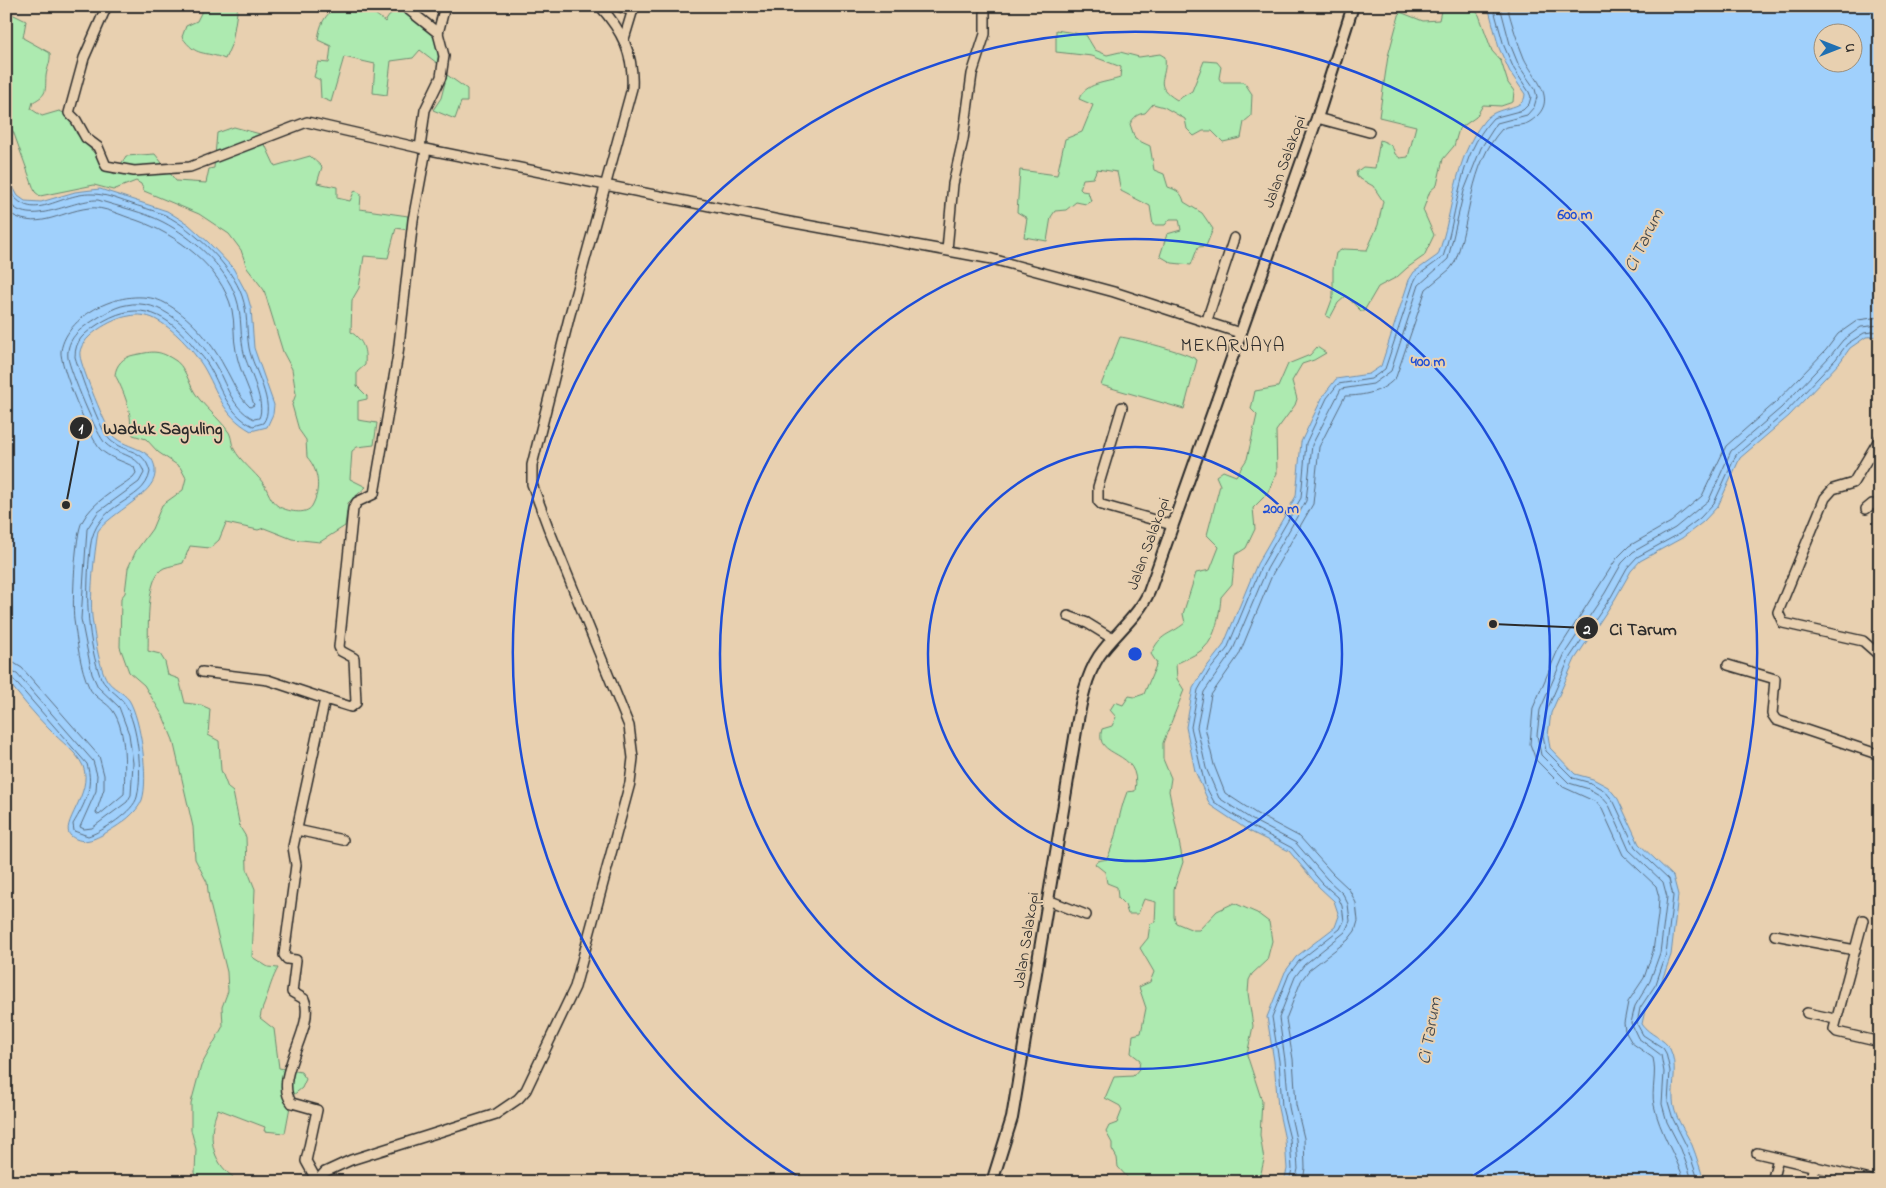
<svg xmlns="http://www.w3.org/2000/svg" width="1886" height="1188" font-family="'Indie Flower',sans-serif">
<rect width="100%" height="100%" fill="#e8d0b0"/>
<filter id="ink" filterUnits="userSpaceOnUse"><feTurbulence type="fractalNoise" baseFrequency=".02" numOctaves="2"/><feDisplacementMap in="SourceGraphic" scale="10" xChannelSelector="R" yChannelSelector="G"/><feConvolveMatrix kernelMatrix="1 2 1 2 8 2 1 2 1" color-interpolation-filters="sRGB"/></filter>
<g filter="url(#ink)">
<g fill="#adeab0" stroke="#6c8a6e">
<path d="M214,6h24l-6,37 -7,16c-22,-9 -28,-1 -43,-22l4,-11 11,-5 5,-10z"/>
<path d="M337,6c23,0 30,0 48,16l11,-16c20,15 49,28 41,57l-17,-13 -7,8 -22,3 -4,34 -14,-2 2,-29 -31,-7 -13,45 -10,-4 -1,-18 -6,-3 4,-15 11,1 2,-17 -13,-6c2,-16 6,-24 19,-34z"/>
<path d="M1442,6h30l7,9 13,36 9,10 7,22 6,8 -1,11 -12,4 -18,-1 -7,12 -17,12 -5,17 -11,13 -6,26 -7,6 -7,19 11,25 -10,21 -17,12 -10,9 -19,10 -14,24h-3l-15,-15 -8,7 -8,15 -4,-2 7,-19v-28l3,-16 7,-4 24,1 11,-25 5,-24 -10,-15 -16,-9 -1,-5 7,-5 12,1 5,-28c8,3 13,5 15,14l5,4 8,-1 8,-31 -37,-9 9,-61 12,-44 23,9 16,-1z"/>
<path d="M6,11l20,10 -3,17 27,15c1,9 -3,15 -4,23 -1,15 2,18 -13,26l-2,7 11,7 17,-5 21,8 -4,14 19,21 7,14 13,6 11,-18 29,-2 21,27 30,2 3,-14 5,-1 3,-35 17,-6 26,7 15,32 35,-10 12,11 -5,16 20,4v11l13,3 5,-11 6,4 -1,15 48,7v14l-12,-2 -8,30 -24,-2 -5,32 -7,12 -1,32c13,9 15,18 14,33l-8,7v14l10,10v3l-9,2v19l19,3 -3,22 -17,2 -5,4 -2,28 16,8 -18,16 -3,23 -25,16 -28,-3 -28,-11 -6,2 -32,-7 -7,17 -9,8 -20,-2 -7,17c-6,2 -14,3 -19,5 -19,8 -15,66 -16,83l12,3 5,8 3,13 11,4 6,24 16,2 9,4 -2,26 11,6 2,29 7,18 5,4 7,35 6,10 1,32 8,20 -3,68 16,10 10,1c-6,11 -8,19 -12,31 -2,7 -5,11 -6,19l14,11 5,39 22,4 5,7 -4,9 -10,8 -7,37 -21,-2 1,-4 -47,-18c-11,25 -7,52 15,68v5h-34l-4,-9 1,-24 -5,-19v-27l10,-37 22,-40 -1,-19 6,-16 -1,-19 -18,-72 -2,-18 -12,-23 -2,-32 -20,-87 -10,-24 -19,-31 -15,-13 -9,-25 1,-49 4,-5 3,-25 8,-17 16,-22 10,-24 21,-15 3,-12 -6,-11 -22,-15 -12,-13 -13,-4 -3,-5c3,-16 -7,-41 -15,-55 1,-10 8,-18 19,-20 17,-3 23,-6 39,4 12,6 15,23 22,34 9,14 23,24 33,38 4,5 3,12 6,18 6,12 21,23 29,34 5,7 7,18 15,23 8,5 28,10 34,0 9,-16 7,-36 -5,-49l-1,-17 -7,-10 -7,-25 4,-11 -4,-25 -9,-17 -19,-62 -17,-22 -6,-18 -12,-16 -30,-20 -55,-23 -3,-7 -5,-3 -23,9 -19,-5 -54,11 -5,-4 -22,-61 -7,-6z"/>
<path d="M1056,30l30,5 9,15 12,5 13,-3 19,5 21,-3 5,3c3,22 -14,27 12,43l15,-9 12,-30 13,1 4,5 -2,11 2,4h23l8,12 -1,22 -7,6 -3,16 -18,4 -11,-11h-9l-9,5 -7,-7 -2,-10 -21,-12 -11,-3 -8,9c-8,1 -11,4 -15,11l5,15 15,7 4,24 10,4 4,13c9,3 14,6 16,15l18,11 11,16 -7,17 -8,1 -7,18 -19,-2 -12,-7 7,-22 14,-4 -2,-11h-9l-5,6h-12l-3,-19 -29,-15 -4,-19 -20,-3 -4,9 -10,1 -3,10 2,2 6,1 3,9 -5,3 -10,-2 -10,8 -11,1 -4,6 -4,24 -23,-4 3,-19 -10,-6 3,-42 37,5 8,-36 17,-7 11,-27 -14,-6c6,-16 26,-16 41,-21l1,-11 -29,-11 -36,-4z"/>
<polygon points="447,75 467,89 467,102 461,102 455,119 433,110 441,98"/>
<path d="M1120,337c11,1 69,16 77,23l-13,49 -83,-24z"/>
<path d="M1317,347l9,6 -12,7 -12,4 -10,17 5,18 -2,6 -19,26 1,42 -10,21 -14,14 2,21 -9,19 -11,7 -3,29 -11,13c-1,14 -5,41 -17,51 -7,7 -19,11 -28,16l1,15 7,11 -21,53v16l8,19 -2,13 14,71 -9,27v28l2,6 17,7h6l18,-19 17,-8 23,10 12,9 3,19 -5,19 -15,14 -3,6 -1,13 5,33 -6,29 15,46 -2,34 4,25 -3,13 3,9h-137l1,-4 -10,-11 -1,-9 -5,-9v-6l-6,-11 3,-6 8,-3 5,-13 -2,-4 -15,-8 9,-21 19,-1 6,-7 1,-9 -9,-7 2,-18 8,-2 5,-25 -7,-21 11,-5 4,-10 -14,-24 8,-10 2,-14 5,-2 1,-20 -12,-3 -6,15h-10l-3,-9 -7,-7 -1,-11 -10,-4 -2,-11 -10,-8 2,-3 10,-2c10,-21 11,-45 20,-67l8,-1c8,-44 -43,-31 -33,-62l10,-3 4,-9 -6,-7 5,-8 8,3 6,-9 6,1 9,-3 13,-31 -6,-9c10,-22 18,-18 34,-31l-2,-9 13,-41 14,-3 9,-23 -12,-12 13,-50 -4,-9 7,-5 13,5 11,-17 10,-44 -6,-6 4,-18 23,-4 10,-23 22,-9z"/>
</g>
<g fill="#a0d0fc" stroke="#718ea8" fill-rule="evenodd">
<path d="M1488,6h392v330l-14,1 -16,11 -10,14 -51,54 -49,42 -22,48 -15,16 -21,16 -42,23 -9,10 -16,28 -40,60 -24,54 -3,22 2,13 25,26 18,5 15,8 10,12 21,45 34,32 5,19 -7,60 -11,31 -15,24 -3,14c7,11 22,14 28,25 8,16 2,34 3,50 0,17 12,31 19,46 5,12 8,25 13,37h-421l3,-13 -2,-29 -7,-32 -4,-47 -7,-44 18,-45 11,-15 39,-30 4,-11 -5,-15 -15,-14 -30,-36 -40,-20 -39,-26 -15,-34 -9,-44 7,-39 12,-19 18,-23 34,-82 39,-68 5,-54 22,-46 13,-17 33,-5 12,-8 28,-86 5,-8 24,-17c16,-44 15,-96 46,-134 13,-17 41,-9 41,-27l-15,-22 -11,-24zM1824,32h30v30h-30z"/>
<path d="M6,175l12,21 7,5 16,1 34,-10 25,-3 67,22 21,13 20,18 25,26 14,26 4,14 3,40 20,57 -1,9 -6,13 -16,4c-30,-17 -32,-38 -48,-65 -11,-17 -30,-38 -48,-47 -8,-4 -18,-5 -26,-3 -16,2 -52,22 -49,40 1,10 27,74 33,80 14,14 44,11 42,38 -1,20 -44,39 -57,57 -4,26 -8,61 -6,86 2,15 7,51 15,63 5,8 16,12 22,20 12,19 20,80 13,100 -5,13 -21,24 -33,31 -12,7 -25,15 -38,5 -13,-11 23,-43 12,-70 -6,-14 -23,-25 -33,-36 -16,-16 -31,-34 -44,-52z"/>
</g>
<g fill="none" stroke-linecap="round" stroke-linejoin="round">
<g stroke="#5a6d7f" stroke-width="1">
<path d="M6,185c24,44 50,8 86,9 13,0 25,5 37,9 11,4 24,7 36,12 28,14 67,51 77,81 6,17 4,34 7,52 4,21 28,57 14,75l-10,3c-27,-13 -32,-41 -46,-63 -5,-8 -12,-14 -17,-21 -28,-32 -55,-42 -93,-17 -13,9 -22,15 -22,32 5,16 24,72 35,83 15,14 34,7 40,32 -6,33 -55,27 -60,77 -4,41 -4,84 9,124 4,15 18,19 26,31 13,21 18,69 12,93 -3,14 -35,35 -49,39l-14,-5 -1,-7c12,-20 21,-37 14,-60l-75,-86 -6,-2"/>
<path d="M6,198c19,34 64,1 92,2 21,7 46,12 65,22 29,15 62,44 73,75 7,19 3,41 9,60 5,15 21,47 14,61l-5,1c-25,-12 -28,-40 -43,-61 -18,-27 -50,-61 -85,-53 -13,2 -27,12 -38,19 -11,7 -22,18 -20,34 2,12 29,79 38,86 13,12 33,10 38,29l-5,9 -41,30 -11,17 -6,90 11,55 6,13 21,20 10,27 4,29 -2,32 -4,7 -35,26 -8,1 -4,-2 16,-36 1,-16 -4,-14 -76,-87 -11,-4"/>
<path d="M6,211c31,22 51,1 83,-3 15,-2 33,8 47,12 40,14 85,46 96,90 3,13 1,28 4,41 3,19 13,36 18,54l-4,2c-13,-12 -17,-26 -26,-41 -13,-25 -35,-50 -59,-63 -35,-19 -98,9 -104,48 -2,13 30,89 39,98 9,9 23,12 34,18l2,6 -3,4c-17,13 -41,25 -51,45 -7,12 -10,82 -8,98 3,21 6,48 15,67 5,11 18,15 24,24 14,20 12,60 11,83l-25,21 -3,-2 8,-24v-14l-5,-19 -77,-88 -8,-5 -8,-1"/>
<path d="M1289,1182l3,-13 -2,-30 -8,-32 -3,-46 -7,-44 17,-43 10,-13 41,-32 4,-8 -2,-15 -4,-9 -15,-13 -31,-36 -41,-22 -37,-24 -9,-17 -14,-58 7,-37 11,-19 18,-22 34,-82 40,-69 5,-55 21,-45 11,-14 33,-5 14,-10 29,-87 3,-6 26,-19c16,-47 14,-100 50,-139l30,-8 6,-6 2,-7 -2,-5 -15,-23 -10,-23 -11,-40"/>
<polyline points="1295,1182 1298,1169 1296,1139 1289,1107 1285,1060 1279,1018 1295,977 1304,965 1345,932 1350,921 1348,904 1343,894 1327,879 1296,843 1254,821 1219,798 1206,768 1197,727 1204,692 1232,652 1267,569 1306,501 1312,445 1341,389 1373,384 1391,371 1419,285 1448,259 1464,191 1481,148 1497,123 1527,115 1534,107 1537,97 1535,89 1519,66 1510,44 1500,6"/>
<path d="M1303,1182l2,-14 -1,-30 -8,-33 -3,-46 -7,-40 15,-38 8,-11 39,-30 7,-9 3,-10 -2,-18 -7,-14 -16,-15 -33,-37 -43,-23 -32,-21 -11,-28 -9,-38 6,-32 28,-40 34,-82 40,-69 6,-57 26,-51c18,0 39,-4 51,-19l30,-88 24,-20 5,-7c16,-43 14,-97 47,-133 9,-5 21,-2 29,-8 30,-21 2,-43 -7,-63 -7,-17 -12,-34 -17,-52"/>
<path d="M1685,1182c-9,-26 -26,-51 -31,-77 -3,-15 3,-31 -1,-47l-21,-15 -7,-12 -1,-8 4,-21 16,-24 9,-27 5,-36 1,-18 -3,-11 -33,-31 -21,-46 -6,-7 -33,-15 -27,-27 -6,-16 3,-36 24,-56 60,-94 12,-12 42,-24 31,-26 24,-50 49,-43 51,-53 12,-16 20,-14 22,-3"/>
<polyline points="1693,1182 1681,1149 1667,1122 1662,1104 1664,1072 1661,1055 1638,1038 1631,1023 1635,1006 1650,981 1660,953 1667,897 1663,882 1629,850 1609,805 1601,796 1589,789 1569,783 1541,755 1537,735 1540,710 1565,653 1605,593 1622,563 1633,552 1675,528 1709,500 1731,451 1781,408 1831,355 1843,340 1861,327 1880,325"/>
<polyline points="1699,1182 1687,1147 1673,1119 1668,1102 1670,1071 1666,1053 1663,1048 1643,1035 1637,1024 1640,1008 1656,984 1666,954 1673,896 1669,879 1635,847 1614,802 1605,791 1591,783 1573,778 1546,751 1543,735 1546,712 1570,657 1611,597 1627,568 1637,557 1679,534 1700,518 1714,503 1736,455 1785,413 1836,359 1847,344 1864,333 1880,331"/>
</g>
<defs>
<g id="minor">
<polyline points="101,6 105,10 84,58 69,113 76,120 86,138 98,147 106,166 134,171 190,167 307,122 420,148"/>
<polyline points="404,6 438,33 444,56 441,77 425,110 420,148 784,221 992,259 1114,292 1240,333"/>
<polyline points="618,6 633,11"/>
<polyline points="438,33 445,6"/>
<polyline points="624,39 634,6"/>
<polyline points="1317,118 1369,132"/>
<polyline points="947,250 953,184 963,140 972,74 985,34 985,6"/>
<polyline points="1207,320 1234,238"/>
<polyline points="1122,407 1098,487 1098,501 1102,505 1172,525"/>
<polyline points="1880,438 1853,483 1833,489 1825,498 1778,612 1783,623 1863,641 1880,656"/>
<polyline points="1866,509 1872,504 1880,506"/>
<polyline points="1068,616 1087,623 1113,639"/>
<polyline points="1728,665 1775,679 1772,714 1776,720 1880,755"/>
<polyline points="202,672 268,680 325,699"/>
<polyline points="297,830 343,840"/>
<polyline points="1048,900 1086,915"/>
<polyline points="1863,920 1834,1029 1837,1032 1880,1042"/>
<polyline points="1775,935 1855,950"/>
<polyline points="1807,1013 1835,1019"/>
<polyline points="1757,1153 1879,1182"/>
<path d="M317,1181l-11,-20 11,-51 -25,-7c-21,-25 25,-76 12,-104l-12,-7 4,-32 -9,-1 -3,-4 12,-90 -3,-18 32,-148 26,8 5,-4 -2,-45 -13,-7 -2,-4 14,-138 4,-7 17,-8 24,-140 15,-134 13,-70"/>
<path d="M316,1182l9,-10 26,-12 145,-46 22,-15 8,-9 49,-103 55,-204 3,-25 -4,-32 -81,-199 -16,-43v-19l37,-147 63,-230c2,-34 -10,-57 -32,-82"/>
<polyline points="1772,1182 1778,1158"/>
<polyline points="1810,1182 1814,1166"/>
</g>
<path id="tertiary" d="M992,1182l20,-64 65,-393c4,-23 9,-49 22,-69 15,-22 39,-39 50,-64l168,-474 36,-112"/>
</defs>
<use href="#minor" stroke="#2b2b2b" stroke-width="12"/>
<use href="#tertiary" stroke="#2b2b2b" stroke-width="14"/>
<use href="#minor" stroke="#e8d0b0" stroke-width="9"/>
<use href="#tertiary" stroke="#e8d0b0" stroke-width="10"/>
</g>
</g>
<g fill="none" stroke="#1d4ed8" stroke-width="2.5">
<circle cx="1135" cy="654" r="207"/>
<circle cx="1135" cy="654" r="415"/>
<path d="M805 1181A622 622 0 1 1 1465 1181"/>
</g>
<g text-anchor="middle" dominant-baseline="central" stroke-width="4" stroke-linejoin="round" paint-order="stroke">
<g font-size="16" fill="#2b2b2b" stroke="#e8d0b0">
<text transform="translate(1285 162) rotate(-70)">Jalan Salakopi</text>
<text transform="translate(1149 544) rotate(-70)">Jalan Salakopi</text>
<text transform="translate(1027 940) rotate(-81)">Jalan Salakopi</text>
</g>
<g font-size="18" font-style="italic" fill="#3d444a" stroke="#e8d0b0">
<text transform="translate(1645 241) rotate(-64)">Ci Tarum</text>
<text transform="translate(1431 1031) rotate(-80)">Ci Tarum</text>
</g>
<g font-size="19" letter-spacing="1" fill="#2b2b2b" stroke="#e8d0b0">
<text x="1233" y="346">MEKARJAYA</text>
</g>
</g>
<circle cx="1135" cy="654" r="8" fill="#1d4ed8" stroke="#e8d0b0" stroke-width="2.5"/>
<g font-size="15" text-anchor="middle" font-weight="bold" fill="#1d4ed8" stroke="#e8d0b0" stroke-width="4" stroke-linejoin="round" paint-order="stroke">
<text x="1575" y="219">600 m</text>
<text x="1428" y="366">400 m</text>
<text x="1281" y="513">200 m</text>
</g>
<path fill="none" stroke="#2b2b2b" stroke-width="2" d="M66 505L81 428M1493 624L1587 628"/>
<g fill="#2b2b2b" stroke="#e8d0b0" stroke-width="2">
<circle cx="66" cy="505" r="5"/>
<circle cx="1493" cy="624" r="5"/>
<circle cx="81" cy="428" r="12"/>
<circle cx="1587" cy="628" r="12"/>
</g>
<g font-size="15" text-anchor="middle" font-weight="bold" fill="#fff">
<text x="81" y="433">1</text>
<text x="1587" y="634">2</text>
</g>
<g font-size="18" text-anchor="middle" font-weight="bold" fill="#2b2b2b" stroke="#e8d0b0" stroke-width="4" stroke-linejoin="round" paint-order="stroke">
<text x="163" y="434">Waduk Saguling</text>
<text x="1643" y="635">Ci Tarum</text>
</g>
<rect width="1886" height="1188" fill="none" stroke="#e8d0b0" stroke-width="25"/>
<rect x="12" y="12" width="1861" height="1163" fill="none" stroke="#2b2b2b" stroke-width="2" filter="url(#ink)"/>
<g transform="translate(1838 48) rotate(90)"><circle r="24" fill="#e8d0b0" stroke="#9c8e7b"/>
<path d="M0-4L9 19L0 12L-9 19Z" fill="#1f6fb2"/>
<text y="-8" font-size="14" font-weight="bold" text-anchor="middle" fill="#2b2b2b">U</text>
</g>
</svg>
